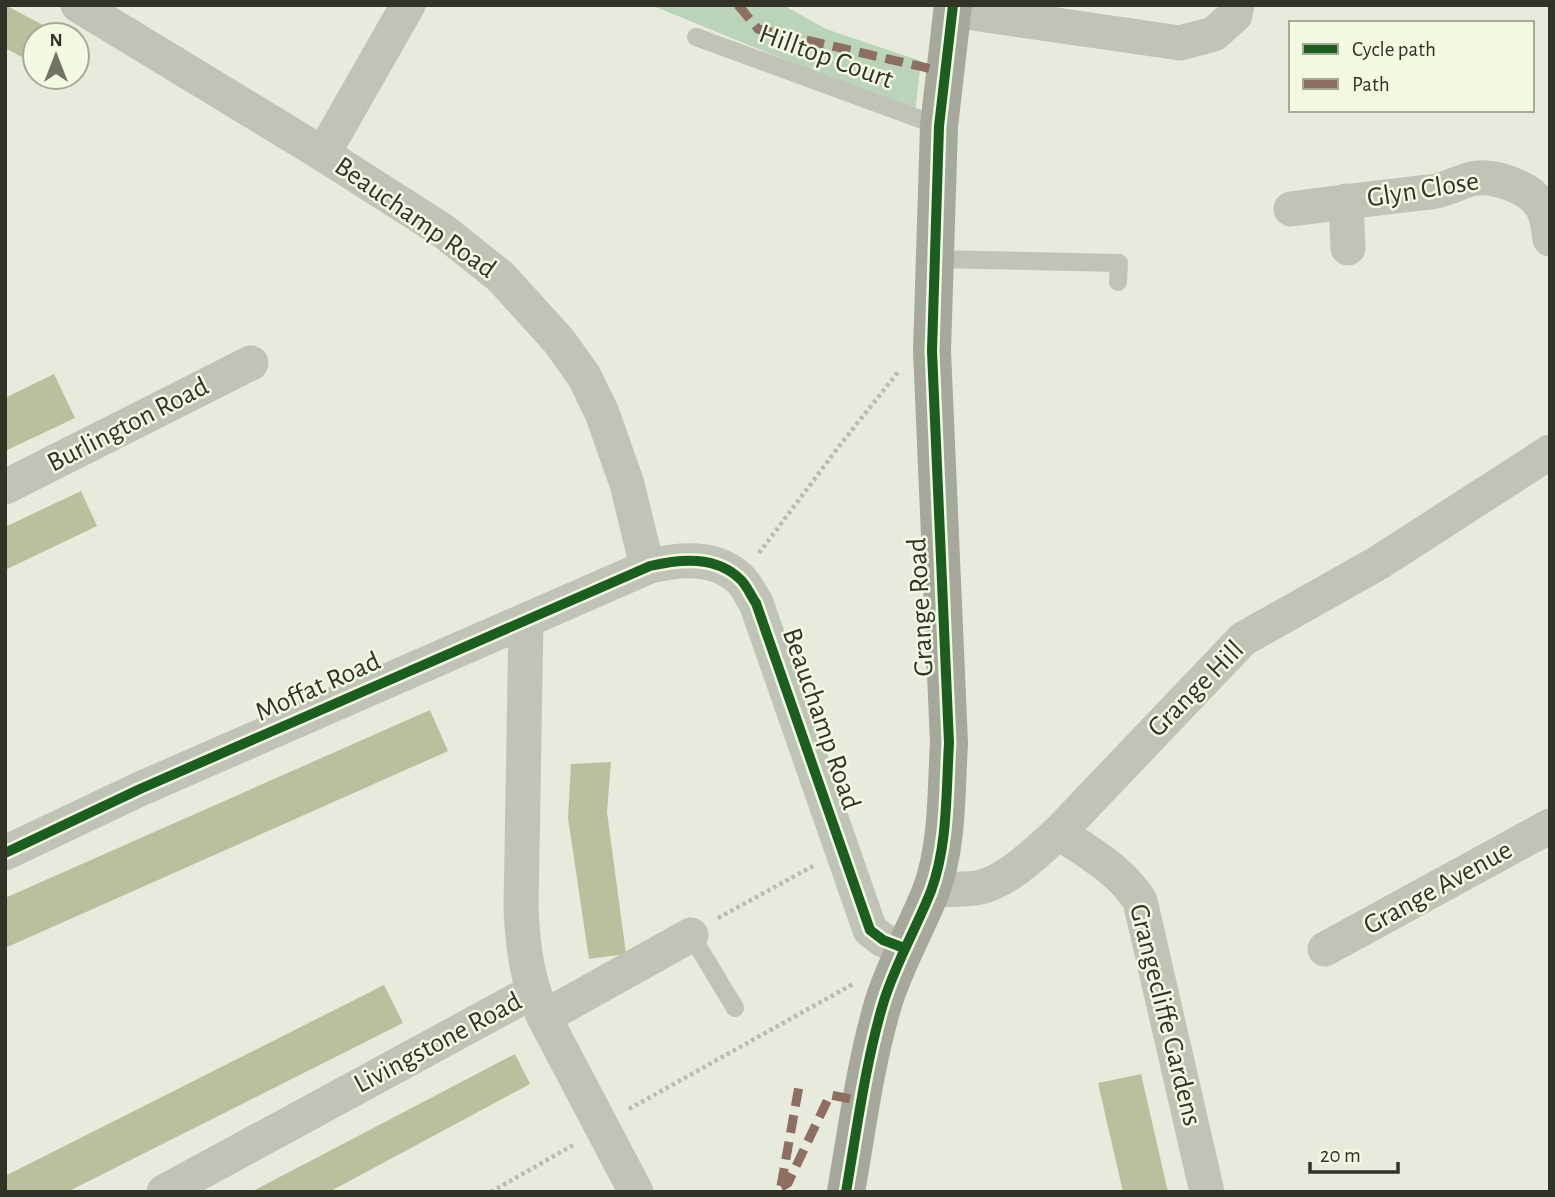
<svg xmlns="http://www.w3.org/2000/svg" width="1555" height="1197" font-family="'Alegreya Sans',sans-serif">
<rect width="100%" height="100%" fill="#e6ebdc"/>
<polygon fill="#bbd3b8" points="651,5 783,5 826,29 921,61 915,113"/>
<g fill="#bcbf9d">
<polygon points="5,5 62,35 35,35 35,64 5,48"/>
<polygon points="54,374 75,418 5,451 5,398"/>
<polygon points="81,491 97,526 5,570 5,527"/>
<polygon points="430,710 448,751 5,948 5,898"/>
<polygon points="611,762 607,812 626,954 589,959 568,818 571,764"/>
<polygon points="384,985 403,1023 67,1192 5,1192 5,1176"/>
<polygon points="515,1054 530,1084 329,1192 251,1192"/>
<polygon points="1141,1074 1168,1192 1123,1192 1098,1083"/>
</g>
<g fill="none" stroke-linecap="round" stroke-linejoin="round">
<g stroke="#b9bcaf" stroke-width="4.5" stroke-dasharray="3.5 3.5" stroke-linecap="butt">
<polyline points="759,553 840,445 899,371"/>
<polyline points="718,918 815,865"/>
<polyline points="629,1109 853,984"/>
<polyline points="491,1192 575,1144"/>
</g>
<g stroke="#c0c4b6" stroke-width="18">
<polyline points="696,37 939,126"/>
<polyline points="935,259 1119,263 1118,282"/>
<polyline points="691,935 735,1008"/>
</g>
<g stroke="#c0c4b6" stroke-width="35">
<polyline points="78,5 323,154 442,230 501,277 559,341 584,376 602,413 627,484 643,550 650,566"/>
<polyline points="952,10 1180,43 1214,34 1235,15 1237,5"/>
<polyline points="323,154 408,5"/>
<polyline points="1346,201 1348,248"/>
<path d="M1291,209c46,-6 92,-12 139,-17 14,-1 27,-9 41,-13 22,-5 60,8 71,28 6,10 6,21 8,32"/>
<polyline points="5,487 251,363"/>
<path d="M526,620l-5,289c2,39 6,73 23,108l92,175"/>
<path d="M1059,832c29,21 62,38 81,69l67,291"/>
<path d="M5,853l135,-64 510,-223c30,-7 66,-11 91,14 6,6 10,16 15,23l114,327 13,10 21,8"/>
<path d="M931,890c15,-1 30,0 45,-2 29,-4 62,-37 83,-56l184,-193 135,-76 172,-111"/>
<polyline points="1325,949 1550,826"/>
<polyline points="544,1017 691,935"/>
<polyline points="164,1192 532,992"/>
</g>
<path stroke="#a5a89b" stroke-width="38" d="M846,1192c11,-63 19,-127 37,-188 12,-40 33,-75 48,-113 17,-46 15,-99 18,-148l-17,-392 7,-225 14,-121"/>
<g stroke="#8d6e63" stroke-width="9" stroke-dasharray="18 9" stroke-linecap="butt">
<polyline points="738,5 758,29 945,72"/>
<polyline points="781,1186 799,1086"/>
<polyline points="781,1187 788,1183 830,1095 862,1101"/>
</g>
<defs>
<g id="cycleway">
<path d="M5,853l135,-64 510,-223c30,-7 66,-11 91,14 6,6 10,16 15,23l114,327 13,10 21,8"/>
<path d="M846,1192c11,-63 19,-127 37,-188 12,-40 33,-75 48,-113 17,-46 15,-99 18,-148l-17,-392 7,-225 14,-121"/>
</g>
</defs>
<use href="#cycleway" stroke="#f2f9e2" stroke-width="15"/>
<use href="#cycleway" stroke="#1b5e20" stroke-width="10"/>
</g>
<g text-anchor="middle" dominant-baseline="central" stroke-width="5" stroke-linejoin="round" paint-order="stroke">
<g font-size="28" fill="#323325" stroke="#f2f9e2">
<text transform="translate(826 57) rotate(20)">Hilltop Court</text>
<text transform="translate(1423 190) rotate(-9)">Glyn Close</text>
<text transform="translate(415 218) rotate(35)">Beauchamp Road</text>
<text transform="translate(128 425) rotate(-27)">Burlington Road</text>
<text transform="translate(921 607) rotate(-93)">Grange Road</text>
<text transform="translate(318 687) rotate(-24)">Moffat Road</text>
<text transform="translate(1196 689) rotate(-45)">Grange Hill</text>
<text transform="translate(821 719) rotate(71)">Beauchamp Road</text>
<text transform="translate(1438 888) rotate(-29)">Grange Avenue</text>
<text transform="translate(1165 1015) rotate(76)">Grangecliffe Gardens</text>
<text transform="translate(438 1043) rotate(-28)">Livingstone Road</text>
</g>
</g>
<rect width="1555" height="1197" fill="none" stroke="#323325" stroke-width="14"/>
<rect x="1289" y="21" width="245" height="91" fill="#f2f9e2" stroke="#a5aa96" stroke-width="2"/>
<rect x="1303" y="44" width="35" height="10" fill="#1b5e20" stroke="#a5aa96" stroke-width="2"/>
<text x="1352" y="56" font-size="21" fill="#323325">Cycle path</text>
<rect x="1303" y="79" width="35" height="10" fill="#8d6e63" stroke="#a5aa96" stroke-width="2"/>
<text x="1352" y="91" font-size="21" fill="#323325">Path</text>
<g transform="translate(56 56)"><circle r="33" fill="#f2f9e2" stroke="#a5aa96" stroke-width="2"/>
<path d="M0-5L12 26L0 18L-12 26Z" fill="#717365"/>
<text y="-10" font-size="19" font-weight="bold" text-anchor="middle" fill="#323325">N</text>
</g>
<path d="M1310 1162v10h88v-10" fill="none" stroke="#323325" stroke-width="3.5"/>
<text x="1320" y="1162" font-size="21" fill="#323325" stroke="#f2f9e2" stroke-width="5" paint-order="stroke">20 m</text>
</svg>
